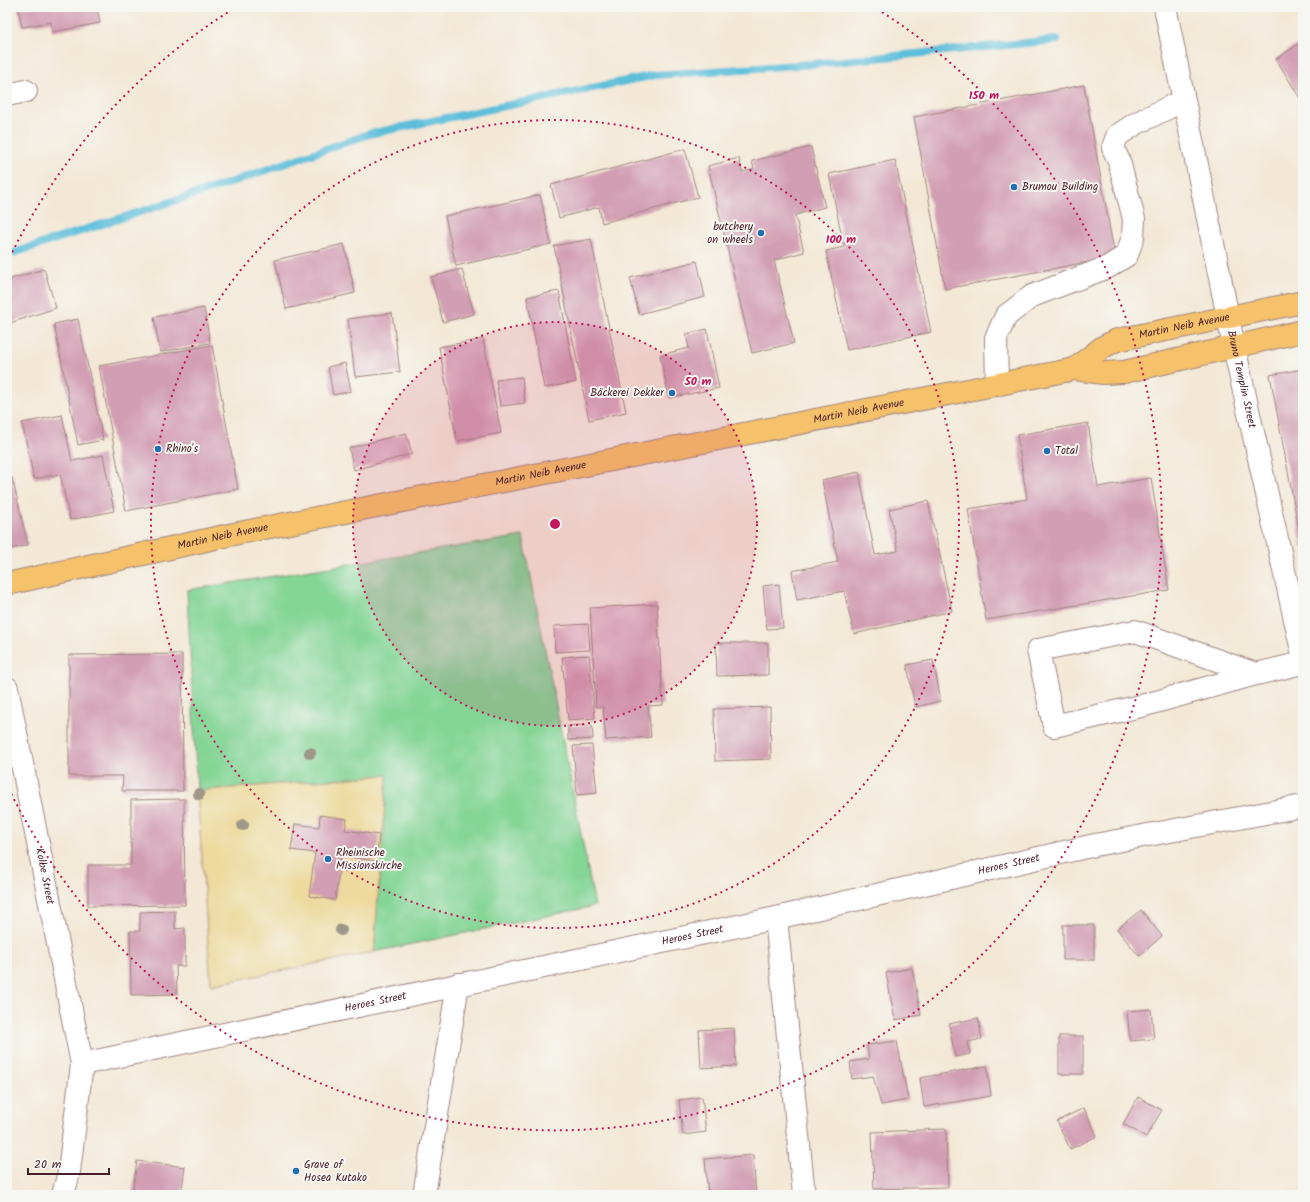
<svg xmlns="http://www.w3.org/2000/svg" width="1310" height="1202" font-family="Kalam,sans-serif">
<rect width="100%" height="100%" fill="#f6f6f2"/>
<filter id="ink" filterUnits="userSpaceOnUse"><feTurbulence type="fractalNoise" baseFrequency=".025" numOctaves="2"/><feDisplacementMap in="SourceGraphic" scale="8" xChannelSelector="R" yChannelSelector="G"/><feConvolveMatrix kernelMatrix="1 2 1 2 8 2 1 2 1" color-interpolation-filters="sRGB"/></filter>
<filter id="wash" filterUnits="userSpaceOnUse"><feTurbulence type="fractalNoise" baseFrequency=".012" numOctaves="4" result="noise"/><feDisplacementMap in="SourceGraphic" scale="16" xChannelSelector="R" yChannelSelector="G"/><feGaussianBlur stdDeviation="0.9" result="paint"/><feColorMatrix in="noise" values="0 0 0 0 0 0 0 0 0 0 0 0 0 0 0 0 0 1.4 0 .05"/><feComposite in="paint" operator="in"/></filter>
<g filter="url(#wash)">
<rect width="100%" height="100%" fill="#f3e8d5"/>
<polygon fill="#84d596" stroke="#677a60" points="523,536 595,906 374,952 387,775 197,791 187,590"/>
<polygon fill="#eeda9e" stroke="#9c7c64" points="387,775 374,952 211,985 197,791"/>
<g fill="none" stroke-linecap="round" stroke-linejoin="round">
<polyline stroke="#5cbeda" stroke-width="8" points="7,255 220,186 369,134 655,75 813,64 1057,40"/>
</g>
<g id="blocks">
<g fill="#d29eb3">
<polygon points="18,7 97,7 100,23 52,32 51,22 22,27"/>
<polygon points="1303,41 1303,103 1276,59"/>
<polygon points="1084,85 1115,257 945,289 914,117"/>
<polygon points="811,147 825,207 795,215 804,252 774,260 794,343 752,353 708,166 739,158 742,172 754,169 752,161"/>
<polygon points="685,149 698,197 602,223 599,207 559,218 551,185"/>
<polygon points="895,160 931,332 847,350 826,251 844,247 829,174"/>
<polygon points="540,195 551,244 456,266 445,216"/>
<polygon points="591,239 626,412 589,420 554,246"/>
<polygon points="344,244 355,293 286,309 275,260"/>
<polygon points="697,261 705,297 639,314 630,278"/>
<polygon points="44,269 56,308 7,324 7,280"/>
<polygon points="462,269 474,314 443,322 431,277"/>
<polygon points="559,291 576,382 544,388 527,297"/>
<polygon points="204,308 210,343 160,352 154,317"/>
<polygon points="392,313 400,372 355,377 348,319"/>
<polygon points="78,319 103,440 78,445 54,324"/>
<polygon points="707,329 719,388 669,398 660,355 689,348 686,334"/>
<polygon points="483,339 501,433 457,441 439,347"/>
<polygon points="212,345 238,489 126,511 99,366"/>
<polygon points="345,363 351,391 333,395 328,367"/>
<polygon points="1303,369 1303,547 1302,547 1270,375"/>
<polygon points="522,377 525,403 500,406 496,380"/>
<polygon points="62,415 72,461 103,455 114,511 70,520 60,474 34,479 22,423"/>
<polygon points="1088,423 1098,487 1151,478 1169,590 986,620 968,509 1027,499 1017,435"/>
<polygon points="406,433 412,454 354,470 349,448"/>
<polygon points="859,472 875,555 898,551 889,509 928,501 952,611 854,634 844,591 797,600 792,571 838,562 822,480"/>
<polygon points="12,477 28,545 7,550 7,478"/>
<polygon points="779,584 783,628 767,629 763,586"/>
<polygon points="657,604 663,705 648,706 651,737 606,740 603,707 596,707 590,608"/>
<polygon points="588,624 590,650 555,652 554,626"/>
<polygon points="716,643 768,643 768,675 717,676"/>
<polygon points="182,654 183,791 122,791 123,776 69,776 69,655"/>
<polygon points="589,655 595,718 568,720 562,657"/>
<polygon points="933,660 941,701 915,707 907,665"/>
<polygon points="770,707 771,759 715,761 714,709"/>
<polygon points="592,725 593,739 568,740 568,726"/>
<polygon points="592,745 597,793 577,795 573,746"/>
<polygon points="184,799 185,905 88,906 88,865 131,865 131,800"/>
<polygon points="320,815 347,819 345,830 379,835 376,861 341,856 335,900 309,896 315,853 291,850 295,824 319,827"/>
<polygon points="1141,910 1162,936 1139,956 1117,929"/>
<polygon points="175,911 175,929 185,928 185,966 176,966 177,994 131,995 130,931 140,931 140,912"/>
<rect x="1063" y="925" width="31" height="35"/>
<polygon points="912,968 921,1015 895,1020 886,973"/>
<polygon points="1151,1009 1154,1039 1130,1041 1127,1011"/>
<polygon points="978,1018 982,1039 967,1042 970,1054 955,1057 949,1024"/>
<polygon points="734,1028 736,1066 701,1068 699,1030"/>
<rect x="1059" y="1036" width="24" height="38"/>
<polygon points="897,1041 908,1100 881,1105 873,1076 852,1079 850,1062 869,1059 867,1045"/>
<polygon points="987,1066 991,1096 924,1107 920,1078"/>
<polygon points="702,1097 706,1132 683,1135 679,1100"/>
<polygon points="1138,1097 1162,1110 1146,1137 1123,1124"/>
<polygon points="1084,1108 1097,1136 1070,1149 1057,1121"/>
<polygon points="946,1129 948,1187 874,1189 872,1132"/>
<polygon points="753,1155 756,1195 708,1195 705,1159"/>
<polygon points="137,1161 185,1167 181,1195 132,1195"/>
</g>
</g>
</g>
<g filter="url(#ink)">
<use href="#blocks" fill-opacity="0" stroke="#9e8480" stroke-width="1"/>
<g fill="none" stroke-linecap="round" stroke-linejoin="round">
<defs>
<g id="minor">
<path id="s1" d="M1165,7l69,340 69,308"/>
<polyline points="7,95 26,91"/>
<polyline points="997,385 996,338 1006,316 1032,296 1108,267 1127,255 1133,237 1134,219 1119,161 1113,148 1117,136 1135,124 1184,100"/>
<polyline points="1256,674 1135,631 1038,650 1054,726 1145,705 1256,674 1303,663"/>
<path id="s2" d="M7,688l75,376 -13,108 -6,23"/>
<polyline points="776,918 804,1195"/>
<path id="s3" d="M82,1064l694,-146 319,-73 208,-39"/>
<polyline points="424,1195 458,984"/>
</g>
<g id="major">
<path id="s4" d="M1075,369l28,-22 14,-7 186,-38"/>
<path id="s5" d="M7,584l222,-49 846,-166 28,4 21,-1 179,-41"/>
</g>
</defs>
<use href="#minor" stroke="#9e8480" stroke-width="24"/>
<use href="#major" stroke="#9e8480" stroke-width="24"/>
<use href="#minor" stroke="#fff" stroke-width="22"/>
<use href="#major" stroke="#f5c16b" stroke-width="22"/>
</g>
<g fill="#9f9889">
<circle cx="310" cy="753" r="6"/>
<circle cx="199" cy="794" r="6"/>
<circle cx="243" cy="825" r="6"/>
<circle cx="341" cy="930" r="6"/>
</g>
</g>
<circle cx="555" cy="524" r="202" fill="#c2185b" fill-opacity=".12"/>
<g fill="none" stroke="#c2185b" stroke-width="2" stroke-dasharray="2 4">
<circle cx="555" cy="524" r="202"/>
<circle cx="555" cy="524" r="404"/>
<path d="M7 263A607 607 0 0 1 233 9M877 9A607 607 0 1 1 7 785"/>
</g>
<g fill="#1f6fb2" stroke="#f6f6f2" stroke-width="1.5">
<circle cx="1014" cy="187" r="4"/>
<circle cx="761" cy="233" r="4"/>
<circle cx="672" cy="393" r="4"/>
<circle cx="158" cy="449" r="4"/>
<circle cx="1047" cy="451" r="4"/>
<circle cx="328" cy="859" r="4"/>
<circle cx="296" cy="1171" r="4"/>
</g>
<g text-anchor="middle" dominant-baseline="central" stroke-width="4" stroke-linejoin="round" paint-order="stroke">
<g font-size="11" fill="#4a1f2b" stroke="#f6f6f2" text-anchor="start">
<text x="1022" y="187">Brumou Building</text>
<text x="753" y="227" text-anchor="end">butchery<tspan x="753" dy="13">on wheels</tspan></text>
<text x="664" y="393" text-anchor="end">Bäckerei Dekker</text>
<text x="166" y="449">Rhino's</text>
<text x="1055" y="451">Total</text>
<text x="336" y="853">Rheinische<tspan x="336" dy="13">Missionskirche</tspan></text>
<text x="304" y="1165">Grave of<tspan x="304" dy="13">Hosea Kutako</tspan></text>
</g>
<g font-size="11" fill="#4a1f2b" stroke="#f6f6f2">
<text stroke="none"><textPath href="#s4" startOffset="120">Martin Neib Avenue</textPath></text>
<text stroke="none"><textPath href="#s1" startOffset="380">Bruno Templin Street</textPath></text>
<text stroke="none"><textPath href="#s5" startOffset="869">Martin Neib Avenue</textPath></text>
<text stroke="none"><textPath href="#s5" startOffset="545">Martin Neib Avenue</textPath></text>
<text stroke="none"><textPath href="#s5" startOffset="221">Martin Neib Avenue</textPath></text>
<text stroke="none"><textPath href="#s3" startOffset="948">Heroes Street</textPath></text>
<text stroke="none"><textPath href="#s2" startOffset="192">Kolbe Street</textPath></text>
<text stroke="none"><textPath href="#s3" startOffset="624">Heroes Street</textPath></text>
<text stroke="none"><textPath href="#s3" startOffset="300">Heroes Street</textPath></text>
</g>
</g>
<circle cx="555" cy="524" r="6" fill="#c2185b" stroke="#f6f6f2" stroke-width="2"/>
<g font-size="12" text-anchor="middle" font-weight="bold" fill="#c2185b" stroke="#f6f6f2" stroke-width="4" stroke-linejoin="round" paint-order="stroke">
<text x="984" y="99">150 m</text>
<text x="841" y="243">100 m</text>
<text x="698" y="385">50 m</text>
</g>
<rect width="1310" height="1202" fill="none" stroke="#f6f6f2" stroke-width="24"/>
<path d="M28 1168v6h81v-6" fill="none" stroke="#4a1f2b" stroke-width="2"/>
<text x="34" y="1168" font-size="12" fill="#4a1f2b" stroke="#f6f6f2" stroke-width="3" paint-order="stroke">20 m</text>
</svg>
